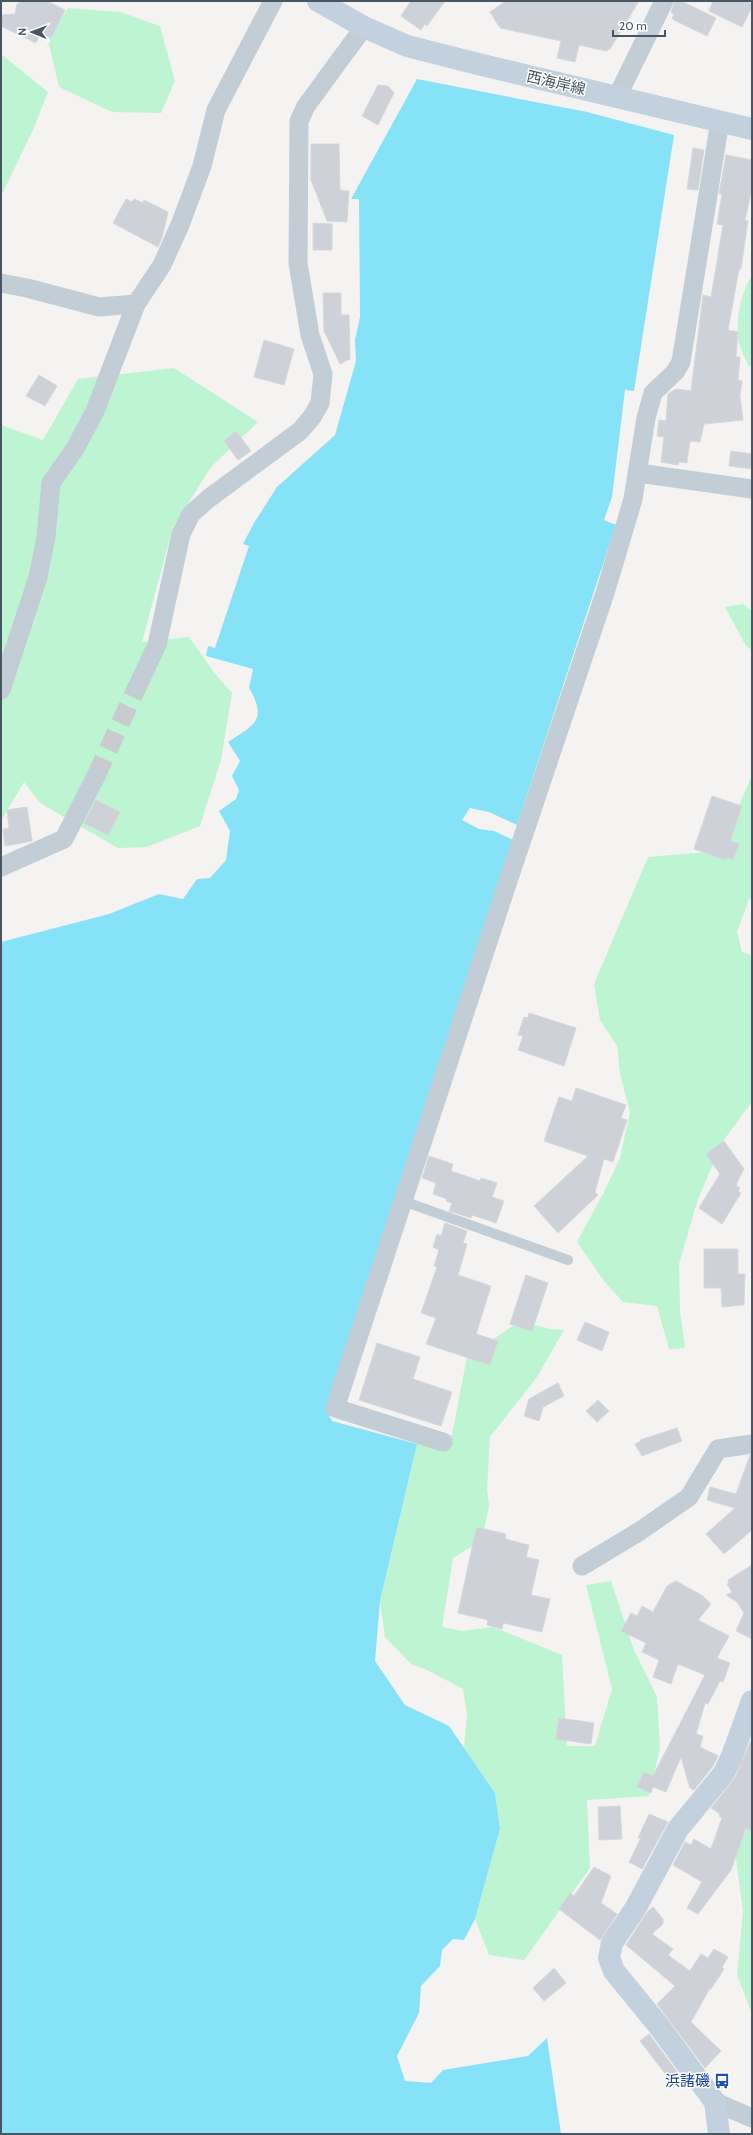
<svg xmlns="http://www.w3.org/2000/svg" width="753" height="2135" font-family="Cabin,'Noto Sans JP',sans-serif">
<rect width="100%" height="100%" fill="#f5f2f2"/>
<g fill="#bdf5d2">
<polygon points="68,8 120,12 160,26 175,81 161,113 112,112 59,87 48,40"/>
<polygon points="1,54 48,92 33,130 1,196"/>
<path d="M752,276v88l-3,3c-3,-7 -7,-14 -9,-21 -6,-18 0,-54 12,-70z"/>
<polygon points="174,368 258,422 211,467 173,527 142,642 189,637 216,675 232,693 221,760 200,826 147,847 118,848 40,803 24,782 1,821 1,425 43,440 78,379"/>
<polygon points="743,604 752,611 752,650 746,646 725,607"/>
<polygon points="752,775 752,897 749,899 737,932 742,952 752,955 752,1102 723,1141 698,1199 679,1264 680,1312 685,1348 669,1349 657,1306 623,1302 604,1281 577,1242 605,1190 620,1158 630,1112 620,1074 617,1046 600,1020 594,984 648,857 720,851"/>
<polygon points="520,1321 550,1329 564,1330 537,1377 490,1437 487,1490 489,1506 482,1540 453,1558 442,1627 463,1631 493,1627 562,1655 567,1746 595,1746 612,1689 586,1585 611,1581 634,1650 657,1697 660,1748 649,1796 587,1800 590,1868 524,1960 489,1955 475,1919 500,1829 495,1793 464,1748 467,1714 463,1689 427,1670 411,1664 385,1637 380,1601 417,1444 452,1435 467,1357"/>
<polygon points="752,1820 752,2014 737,1975 743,1912 735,1851"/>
</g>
<path fill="#86e2f7" d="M417,79l170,33 87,23 -40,256 -9,-1 -13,107 -8,23 12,5 -99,300 -28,-13 -19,-4 -8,12 17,9 15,2 19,9 -187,570 6,11 85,23 -37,157 -5,60 30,44 44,21 46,67 5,36 -25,90 -11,21 -11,-1 -11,11 -2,16 -19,20 -2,27 -22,43 8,25 26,2 12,-13 85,-14 19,-18 14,96h-560v-1192l108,-28 50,-20 24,5 14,-20 13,-1 16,-18 4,-29 -11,-20 17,-12 3,-9 -7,-14 8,-15 -12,-19c26,-17 40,-22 21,-54l4,-19 -47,-13 2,-10 7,2 34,-102 -6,-2 11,-21 23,-36 58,-52 21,-74 -1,-21 5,-23 -1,-118h-8z"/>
<g fill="#ced1d8" stroke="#d6d8de">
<polygon points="22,1 47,1 65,10 51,38 41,33 36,43 1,26 1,15 15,14 17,4"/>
<polygon points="411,1 445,1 427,26 425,24 421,30 401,16"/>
<polygon points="506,1 639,1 610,49 606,51 579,45 575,62 557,58 561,41 500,28 490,12"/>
<polygon points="675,1 681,1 716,18 707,36 672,19 674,14 671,12"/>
<polygon points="713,1 746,1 752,4 752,7 742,27 709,11"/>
<polygon points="378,85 388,86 394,93 378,125 362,116"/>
<polygon points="311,144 339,144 340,190 349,191 347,222 327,221 311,180"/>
<polygon points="693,148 704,150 698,190 687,189"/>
<polygon points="726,155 752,160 752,193 751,193 745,220 748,221 741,269 739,269 728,330 738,332 736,357 740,357 738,380 742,381 740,396 743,420 704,424 700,442 690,441 687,463 679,462 678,465 661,462 664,437 657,436 659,420 666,421 668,394 676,389 691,391 703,295 711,297 723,225 717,224 722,194 719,194"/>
<polygon points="126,199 132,202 134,199 143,203 144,200 168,212 162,238 158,247 113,223"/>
<polygon points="313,223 332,224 332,250 313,250"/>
<polygon points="323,293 341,293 341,315 349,315 350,359 340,364 324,331"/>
<polygon points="264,340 294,349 284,385 254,377"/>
<polygon points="39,375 57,386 45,406 26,396"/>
<polygon points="236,431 251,451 238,460 224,441"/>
<polygon points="731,451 752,454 752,469 729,466"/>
<polygon points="712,796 742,806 730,841 739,844 733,860 727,858 726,860 694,849"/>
<polygon points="96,800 120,812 108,835 84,823"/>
<polygon points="27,807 32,841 5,846 3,829 9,828 7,810"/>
<polygon points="529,1013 576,1028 564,1066 518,1050 523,1036 518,1035 524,1017 528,1018"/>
<polygon points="576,1088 626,1105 621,1118 627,1120 613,1162 604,1159 595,1192 598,1195 558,1233 534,1206 588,1156 544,1141 559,1097 572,1101"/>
<polygon points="724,1141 744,1169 736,1185 740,1188 738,1191 741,1193 722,1224 699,1208 720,1174 706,1154"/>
<polygon points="429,1156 453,1164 451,1171 480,1181 481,1178 497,1183 492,1197 504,1201 496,1223 472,1215 471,1218 449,1211 452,1203 446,1201 447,1199 433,1194 436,1183 422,1178"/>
<polygon points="445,1223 467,1231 463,1243 467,1244 458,1275 491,1286 476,1334 498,1341 490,1365 426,1344 436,1318 421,1313 437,1267 434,1266 439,1250 433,1247 437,1234 441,1236"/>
<polygon points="704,1249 738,1249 738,1274 745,1274 744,1305 722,1307 721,1288 704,1288"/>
<polygon points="526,1275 548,1283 532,1331 510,1324"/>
<polygon points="585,1322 609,1332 602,1351 577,1340"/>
<polygon points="377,1343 420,1357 413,1379 452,1392 441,1426 359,1400"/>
<polygon points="558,1383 564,1396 543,1407 539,1421 524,1416 529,1399"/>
<polygon points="598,1400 609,1411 597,1422 586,1411"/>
<polygon points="677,1428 682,1441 642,1456 635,1444 641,1441 640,1440"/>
<polygon points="750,1455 752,1455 752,1530 724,1554 706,1534 735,1508 707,1500 710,1487 736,1494"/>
<polygon points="480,1528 506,1534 505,1539 529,1545 526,1557 539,1560 531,1595 550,1599 542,1632 503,1623 502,1629 487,1625 488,1620 458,1613 476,1529"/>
<polygon points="752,1565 752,1639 736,1631 744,1613 737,1602 726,1595 732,1592 727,1584 729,1583 728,1580"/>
<polygon points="676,1581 703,1596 711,1604 698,1620 729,1636 717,1658 730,1663 723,1682 720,1681 708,1704 705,1703 696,1734 703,1736 700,1747 718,1756 713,1766 694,1790 690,1788 681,1757 666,1792 653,1787 651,1793 637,1787 644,1772 653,1776 705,1675 678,1664 671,1684 653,1677 659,1660 642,1652 646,1643 621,1631 631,1613 637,1616 642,1606 653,1612 667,1586"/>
<polygon points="559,1718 594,1723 591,1744 556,1739"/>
<polygon points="752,1738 752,1831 746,1828 731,1870 698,1914 687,1908 702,1882 673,1865 685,1842 691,1845 694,1839 711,1849 722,1818 719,1816 720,1814 711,1808 735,1778"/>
<polygon points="620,1806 622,1839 599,1840 598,1807"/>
<polygon points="649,1814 668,1822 642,1869 629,1862 641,1838 638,1838"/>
<polygon points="594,1867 611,1876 601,1903 617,1914 600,1940 559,1909 570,1893 574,1896"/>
<polygon points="653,1907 663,1919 663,1924 652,1934 673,1949 668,1955 690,1971 701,1954 708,1958 714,1949 728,1957 722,1967 724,1969 711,1989 710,1988 691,2022 721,2051 705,2068 657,2004 675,1986 626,1945 648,1911"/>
<polygon points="554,1968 566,1983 544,2001 533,1988"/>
<polygon points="649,2034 678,2073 670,2080 640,2041"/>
</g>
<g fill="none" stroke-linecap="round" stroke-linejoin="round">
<polyline stroke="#cacbce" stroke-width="19" stroke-dasharray="19 10" stroke-linecap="butt" points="96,776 137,687"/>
<polyline stroke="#c2cdd5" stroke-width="10" points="403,1201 568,1260"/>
<g stroke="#c2cdd5" stroke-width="19">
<polyline points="617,97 664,1"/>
<polyline points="1,283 27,288 99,307 136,304"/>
<polyline points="638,473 752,489"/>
<polyline points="137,687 157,645 181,534 191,514 208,499 300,431 312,417 320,403 323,374 310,335 298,263 299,121 306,106 364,27"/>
<polyline points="1,690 38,577 46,537 51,483 76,447 95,411 136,304 162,265 180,225 202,166 216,110 273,1"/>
<polyline points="1,867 64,839 96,776"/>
<polyline points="443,1442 335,1408 507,884 605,593 633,499 646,418 653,393 675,372 681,362 720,121"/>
<polyline points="582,1566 640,1531 689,1497 718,1449 752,1444"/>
<polyline points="715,2102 752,2118"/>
</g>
<g stroke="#c3d0dd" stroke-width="22">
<polyline points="318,1 364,27 407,46 482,65 752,129"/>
<polyline points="719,2134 715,2102 658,2025 614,1971 609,1958 612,1943 635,1909 678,1829 724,1773 732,1756 752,1701"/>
</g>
</g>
<defs>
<symbol id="bus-bare" viewBox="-9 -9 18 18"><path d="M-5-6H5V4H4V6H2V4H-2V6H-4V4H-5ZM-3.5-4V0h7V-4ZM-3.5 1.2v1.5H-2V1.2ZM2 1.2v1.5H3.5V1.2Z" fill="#1a4fb4" stroke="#fff" stroke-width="2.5" paint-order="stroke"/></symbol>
</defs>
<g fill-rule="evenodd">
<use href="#bus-bare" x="711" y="2070" width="22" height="22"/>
</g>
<g text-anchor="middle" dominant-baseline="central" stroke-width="3" stroke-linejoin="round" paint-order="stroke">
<g font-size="15" fill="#475662" stroke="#fff">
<text transform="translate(556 83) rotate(13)">西海岸線</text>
</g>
<g font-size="15" fill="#164399" stroke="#fff" text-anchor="end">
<text x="710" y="2081">浜諸磯</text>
</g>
</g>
<rect width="753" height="2135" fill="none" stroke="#475662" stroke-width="4"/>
<g transform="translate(32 32) rotate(271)" stroke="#ffffff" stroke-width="3" paint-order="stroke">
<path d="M0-3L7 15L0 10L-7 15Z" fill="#475662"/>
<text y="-6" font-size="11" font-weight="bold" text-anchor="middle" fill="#475662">N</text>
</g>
<path d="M613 30v6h52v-6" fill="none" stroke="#475662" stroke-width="2"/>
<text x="619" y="30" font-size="12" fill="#475662" stroke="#ffffff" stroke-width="3" paint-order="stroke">20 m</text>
</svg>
